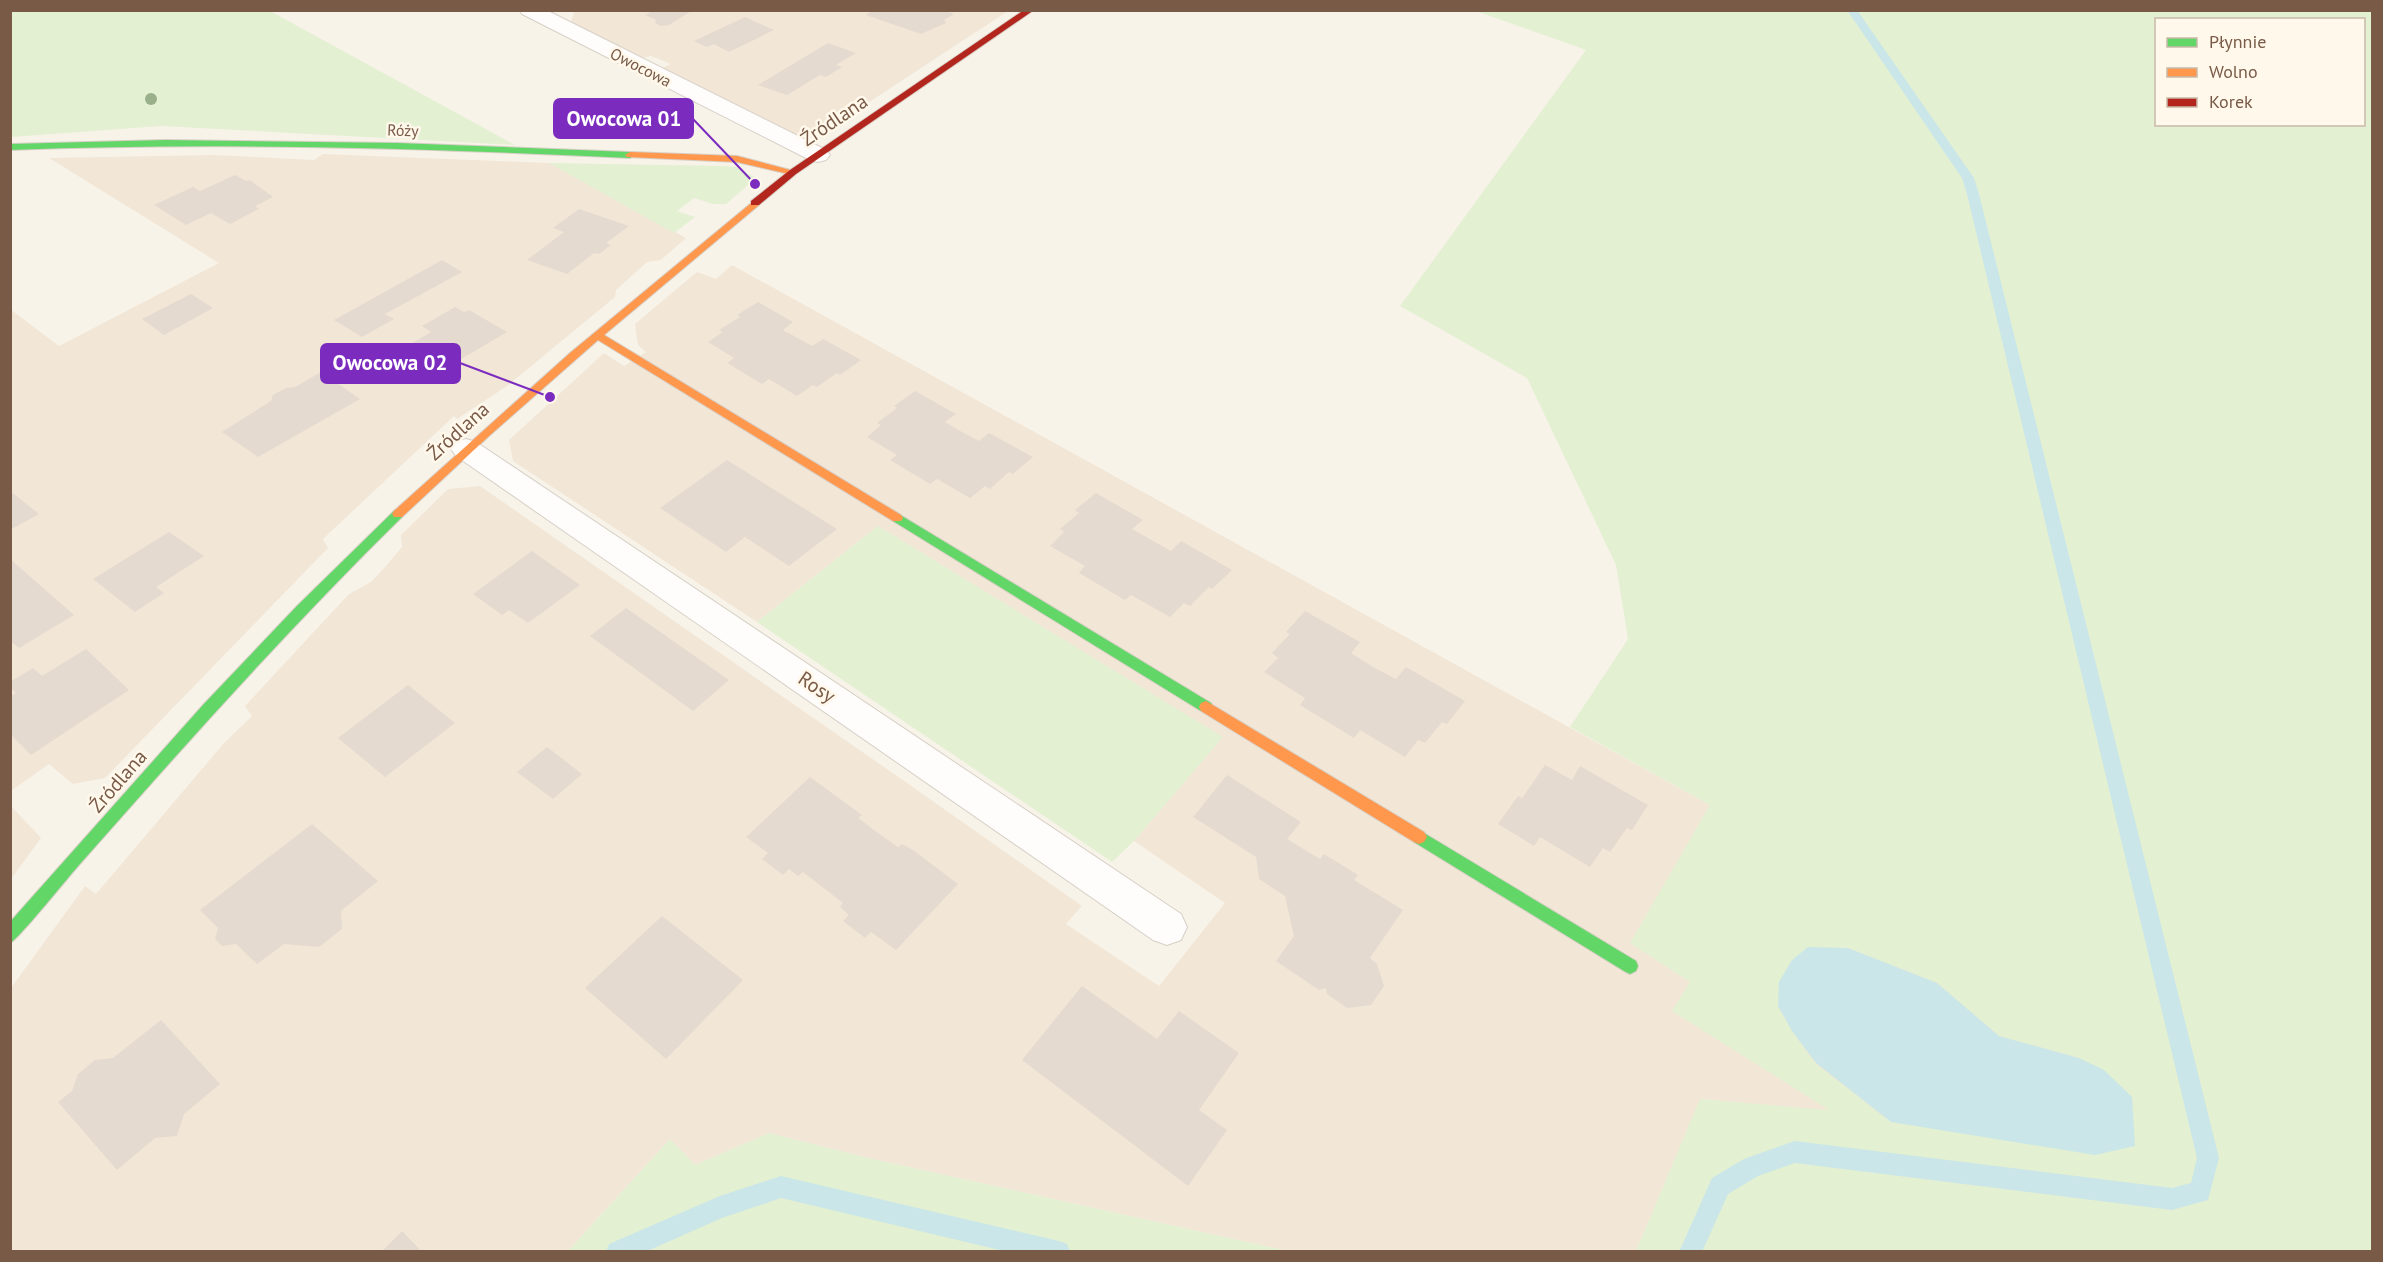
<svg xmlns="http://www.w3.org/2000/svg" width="2383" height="1262" font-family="'PT Sans',sans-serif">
<rect width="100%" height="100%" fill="#f8f3e9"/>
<g fill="#f2e6d6">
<polygon points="575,10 1008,11 816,137 800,139 662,68 671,64 651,56 642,58 571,22"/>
<polygon points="323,154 549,163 686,238 661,260 647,262 616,290 615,297 507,386 457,419 454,416 323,539 328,548 105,778 73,784 49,764 11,791 10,309 59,346 219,263 49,158 214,155 314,160"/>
<polygon points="732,265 1710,805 2127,1031 2135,1146 1830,1111 1701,1099 1636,1251 1288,1251 868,1158 769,1133 695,1165 670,1139 568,1251 11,1252 11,988 85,886 96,894 224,743 252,716 245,706 349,594 371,582 386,566 402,547 401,535 448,489 480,486 907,783 1082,906 1066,924 1159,986 1225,903 1134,841 1222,737 878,526 757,622 513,461 509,440 604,353 624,366 646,352 638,345 635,324 697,272 716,279"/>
<polygon points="11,806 41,838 11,879"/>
</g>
<g fill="#e3f0d2" fill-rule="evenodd">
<polygon points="10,11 270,11 515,145 161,126 11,137"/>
<path d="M1476,11h896v1240h-736l64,-152 129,11 -157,-99 18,-29 -60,-39 80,-138 -140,-78 58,-88 -12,-74 -89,-187 -127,-72 186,-256zM2156,20h208v104h-208zM1848,948l89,35 62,53 80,22 -188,64 -75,-58 -24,-33 -14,-25z"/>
<polygon points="549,163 724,166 736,167 756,178 726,204 713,204 694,198 677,211 695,217 674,233"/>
<polygon points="878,526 1223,737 1134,841 1112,862 757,622"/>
<polygon points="769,1133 868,1158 1288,1251 568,1251 670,1139 695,1165"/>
</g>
<polygon fill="#cae6e9" points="1808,947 1848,948 1937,983 1999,1036 2079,1058 2104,1070 2132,1097 2135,1146 2095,1155 1891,1122 1816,1063 1792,1031 1778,1006 1779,982 1792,960"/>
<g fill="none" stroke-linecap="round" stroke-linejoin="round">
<g fill="#cae6e9" fill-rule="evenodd">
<polygon points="1847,10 1857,10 1974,178 1979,194 2219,1158 2208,1200 2172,1210 1795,1163 1758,1176 1728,1194 1702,1252 1679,1252 1712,1178 1744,1159 1795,1141 2172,1188 2191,1183 2197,1158 1967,194 1962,178"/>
<polygon points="781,1176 1059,1241 1067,1244 1070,1252 1008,1252 781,1198 722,1218 645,1252 606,1252 609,1244 720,1196"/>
</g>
</g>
<g fill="#e5dad0">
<polygon points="648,10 693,10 669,25 661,26 655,23 656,20 645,15 651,12"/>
<polygon points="873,10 943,10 954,14 944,20 946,23 921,34 866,15"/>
<polygon points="745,17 774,30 729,52 714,44 707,47 694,41"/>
<polygon points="828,43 856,53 836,65 842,67 826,77 820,75 787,95 758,85"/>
<polygon points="235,175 246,181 250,180 273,197 255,206 259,209 230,224 211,213 186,225 154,205 193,187 200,191"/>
<polygon points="579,209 629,226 606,243 611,245 599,254 594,253 567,274 527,260 564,232 553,228"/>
<polygon points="442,260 462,272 385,314 394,319 362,337 334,320"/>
<polygon points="191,294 213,308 164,335 142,319"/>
<polygon points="758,302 793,322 783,330 812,346 823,339 861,360 840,375 837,373 817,387 813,385 797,396 769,379 762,384 727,363 734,358 708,342 723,332 719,330 740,317 737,315"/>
<polygon points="455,307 464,312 469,310 507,332 429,378 396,358 416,347 411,344 431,332 422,326"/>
<polygon points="321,372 360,399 258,457 222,432 271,401 273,395 286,388 295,387"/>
<polygon points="915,391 956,414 945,422 962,432 979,441 989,433 1033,457 1013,474 1009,472 990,489 985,486 970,498 937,479 930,484 890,460 897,455 867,437 881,425 877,423 897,408 894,406"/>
<polygon points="727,460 837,529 789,566 745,537 726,552 660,508"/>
<polygon points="10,491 39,514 10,530"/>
<polygon points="1096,493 1143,520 1132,529 1171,551 1181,541 1232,570 1212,589 1209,587 1190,606 1184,603 1170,617 1131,595 1125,600 1079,573 1085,566 1050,546 1064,532 1060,529 1079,513 1075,510"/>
<polygon points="169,532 204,556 156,587 164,593 135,612 93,579"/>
<polygon points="532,551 580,585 528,623 509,610 502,615 473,594"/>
<polygon points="10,559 74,615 19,648 10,641"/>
<polygon points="626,608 706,664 729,680 693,711 590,636"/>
<polygon points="1305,611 1360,642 1351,653 1373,667 1396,679 1406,667 1465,701 1447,724 1442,722 1425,743 1418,740 1405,757 1360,730 1354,738 1300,705 1305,698 1264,672 1278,658 1272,653 1290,634 1286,632"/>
<polygon points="86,649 129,690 31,755 10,734 10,697 16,693 10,687 10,682 33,668 42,676"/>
<polygon points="408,685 455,723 385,777 338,738"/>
<polygon points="547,747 582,774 553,799 517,772"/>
<polygon points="1545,765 1572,780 1580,766 1648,805 1632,830 1627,828 1610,852 1603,848 1590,867 1540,837 1534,846 1498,824 1518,796 1522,798"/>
<polygon points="1227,775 1301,822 1287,839 1320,859 1324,854 1358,875 1354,880 1403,910 1370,958 1377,964 1384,986 1371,1005 1347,1008 1327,994 1326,988 1319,990 1276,961 1294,936 1285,896 1259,879 1256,857 1193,817"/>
<polygon points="810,777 862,815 858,818 878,833 898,847 902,844 913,850 958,884 896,950 871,932 865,938 843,921 849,915 840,907 843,903 803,872 798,876 789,869 783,875 762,859 768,853 746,837"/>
<polygon points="312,824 378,881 341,911 342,929 319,947 284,944 257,964 236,944 222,946 215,939 218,928 200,910"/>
<polygon points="662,916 743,980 666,1059 585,988"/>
<polygon points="1082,986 1157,1039 1179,1011 1239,1053 1199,1110 1227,1130 1188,1186 1022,1060"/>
<polygon points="161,1020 220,1084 184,1114 177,1136 155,1138 117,1170 58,1102 72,1091 78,1074 95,1060 113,1058"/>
<polygon points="402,1231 422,1252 381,1252"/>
</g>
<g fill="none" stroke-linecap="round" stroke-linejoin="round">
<defs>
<g id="street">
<polygon points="519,10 546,10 826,150 830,155 826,160 818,162 810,160 522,14"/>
<polygon points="466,439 476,442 1181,914 1187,927 1181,940 1167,945 1153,940 456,456 451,449 456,442"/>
</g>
<g id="fast">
<path d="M165,140l232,3 233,9 5,3 -5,3c-207,-10 -413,-16 -620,-8v-6z"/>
<path d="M398,509l6,5 -2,3c-113,111 -218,229 -323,348 -10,11 -61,75 -69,78v-21l193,-217 94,-99 97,-95z"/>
<polygon points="897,513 1211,703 1213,707 1211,711 1201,711 893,521 891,518"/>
<polygon points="1419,830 1636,961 1638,966 1636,971 1630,974 1624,971 1414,842 1411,837 1414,832"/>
</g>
<g id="slow">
<polygon points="630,152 737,156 798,172 793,175 737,162 627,157 625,155"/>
<polygon points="755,200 759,201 759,205 604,335 901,515 903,518 901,521 893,521 598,340 489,436 402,517 394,517 392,514 394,511 570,353"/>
<polygon points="1206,701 1424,832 1427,837 1424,842 1419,844 1414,842 1201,711 1199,707 1201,703"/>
</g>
<polygon id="jam" points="1024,10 1034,10 796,174 759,205 751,205 751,201 790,170"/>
</defs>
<use href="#street" stroke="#d6cfc6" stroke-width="2"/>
<use href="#fast" stroke="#d7cfc6" stroke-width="2"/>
<use href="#slow" stroke="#d7cfc6" stroke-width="2"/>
<use href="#jam" stroke="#d7cfc6" stroke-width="2"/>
<use href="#street" fill="#fefdfc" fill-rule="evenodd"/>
<use href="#fast" fill="#63d668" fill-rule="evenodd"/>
<use href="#slow" fill="#ff974d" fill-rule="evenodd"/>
<use href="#jam" fill="#b3261e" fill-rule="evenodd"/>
</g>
<circle fill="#99b08a" cx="151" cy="99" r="6"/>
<g text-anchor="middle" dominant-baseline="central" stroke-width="5" stroke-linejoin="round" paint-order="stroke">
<g font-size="16" fill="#785a47" stroke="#fff8eb">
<text transform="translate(641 67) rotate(27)">Owocowa</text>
<text transform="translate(403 130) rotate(2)">Róży</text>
</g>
<g font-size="20" fill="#785a47" stroke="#fff8eb">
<text transform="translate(834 120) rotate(-34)">Źródlana</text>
<text transform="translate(458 431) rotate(-42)">Źródlana</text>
<text transform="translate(817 687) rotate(34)">Rosy</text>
<text transform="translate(118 781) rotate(-49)">Źródlana</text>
</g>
</g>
<path fill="none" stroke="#7b2cbf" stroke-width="2" d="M755 184L693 119M550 397L460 363"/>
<g fill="#7b2cbf" stroke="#fff8eb" stroke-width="2">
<circle cx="755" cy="184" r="6"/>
<circle cx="550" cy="397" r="6"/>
</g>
<g fill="#7b2cbf" stroke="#7b2cbf" stroke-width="2">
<rect x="554" y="99" width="139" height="39" rx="6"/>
<rect x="321" y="344" width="139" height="39" rx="6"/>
</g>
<g font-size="21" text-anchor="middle" font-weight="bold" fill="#fff">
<text x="624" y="126">Owocowa 01</text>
<text x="390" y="370">Owocowa 02</text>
</g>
<rect width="2383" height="1262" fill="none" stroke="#785a47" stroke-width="24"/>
<rect x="2155" y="18" width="210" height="108" fill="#fff8eb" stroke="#c9b9a9" stroke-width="1.5"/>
<rect x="2167" y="38" width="30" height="9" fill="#63d668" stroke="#c9b9a9" stroke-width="1.5"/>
<text x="2209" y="48" font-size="18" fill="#785a47">Płynnie</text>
<rect x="2167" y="68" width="30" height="9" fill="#ff974d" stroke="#c9b9a9" stroke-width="1.5"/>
<text x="2209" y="78" font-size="18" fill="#785a47">Wolno</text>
<rect x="2167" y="98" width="30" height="9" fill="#b3261e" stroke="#c9b9a9" stroke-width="1.5"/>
<text x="2209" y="108" font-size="18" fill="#785a47">Korek</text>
</svg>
